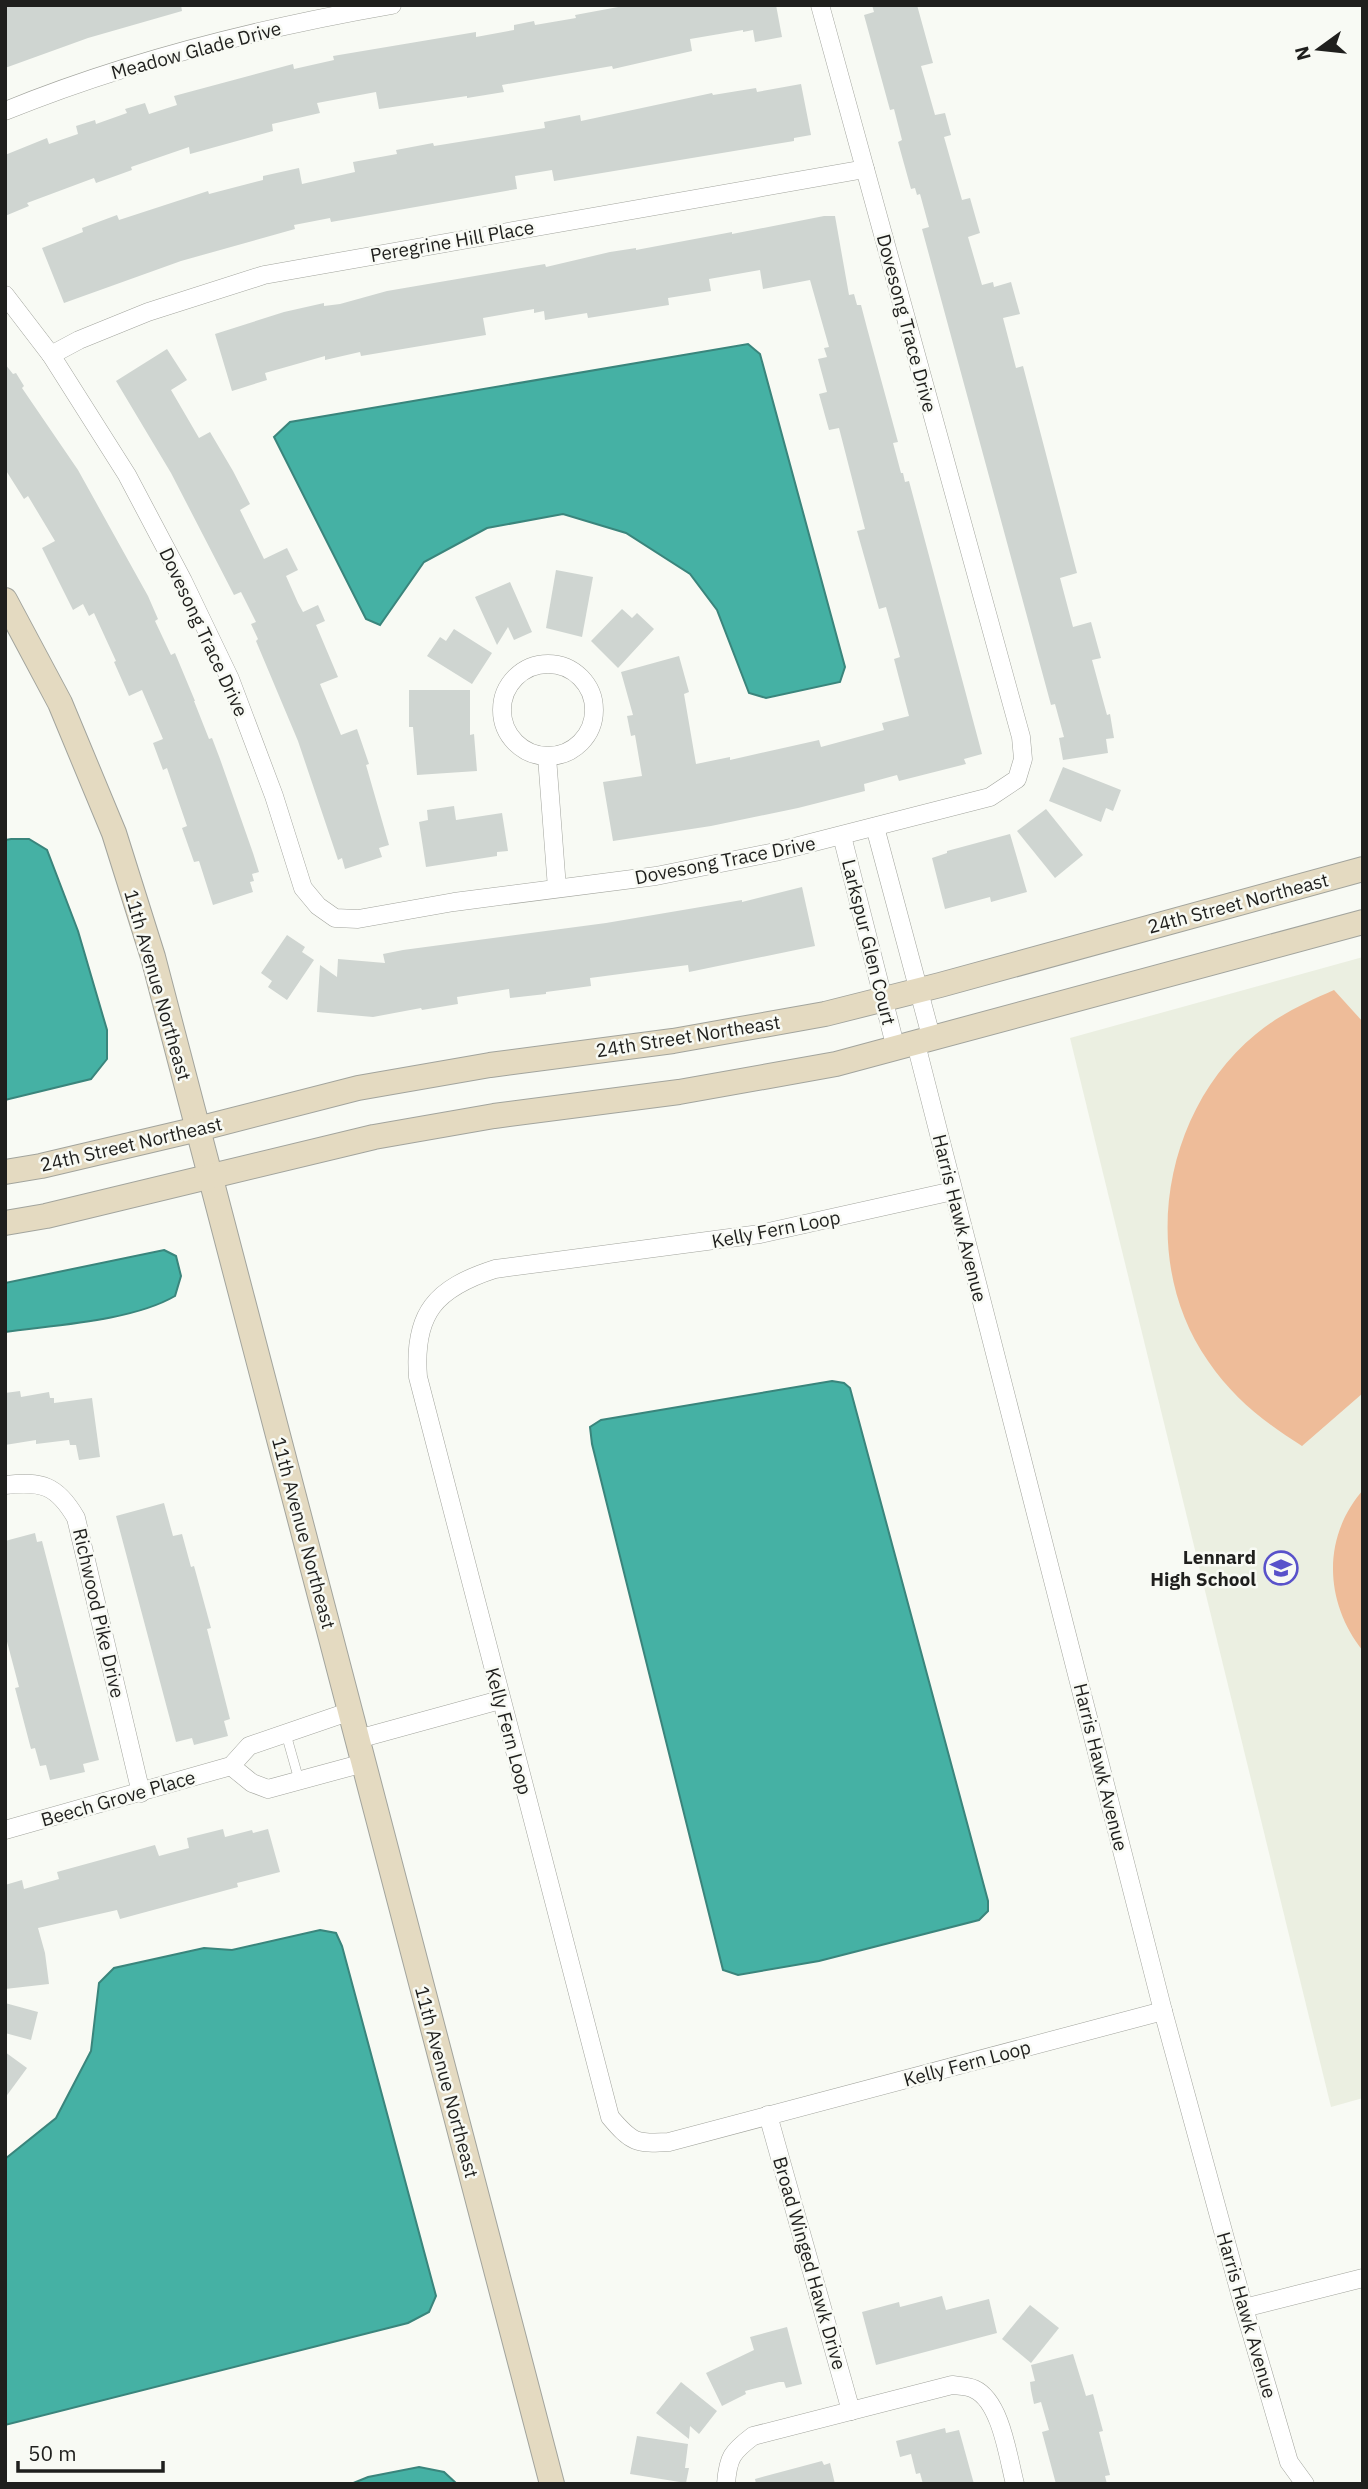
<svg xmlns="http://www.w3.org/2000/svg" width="1368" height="2489" font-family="'IBM Plex Sans',sans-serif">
<rect width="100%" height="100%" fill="#f8faf4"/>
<polygon fill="#ebefe1" points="1363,957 1363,2098 1331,2107 1070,1038"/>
<g fill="#eebc99">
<path d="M1334,990l29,32v371l-61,53c-38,-24 -68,-47 -94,-85 -70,-100 -46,-250 48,-327 24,-20 51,-32 78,-44z"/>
<path d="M1363,1490v62l-2,12 2,87c-39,-49 -41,-114 0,-161z"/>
</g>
<g fill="#45b1a4" stroke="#3a857c" stroke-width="2">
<polygon points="748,344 760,354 845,667 840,682 766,698 749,693 717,610 690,574 626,533 563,514 487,528 424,562 380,625 366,619 274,437 290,422"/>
<polygon points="11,839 29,839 47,850 78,931 107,1030 107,1059 91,1079 5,1100 5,840"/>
<path d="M164,1250l12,6 5,20 -6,20c-43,25 -120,29 -170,36v-49z"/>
<polygon points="832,1381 844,1383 850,1388 988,1901 988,1911 979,1920 819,1961 738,1975 723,1970 592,1444 590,1427 601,1420"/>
<polygon points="320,1930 336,1933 342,1946 436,2296 429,2312 408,2323 5,2425 5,2159 56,2118 91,2051 99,1983 114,1968 204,1948 232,1950"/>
<polygon points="419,2467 444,2472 457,2484 351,2484 368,2477"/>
</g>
<g fill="#cfd5d1">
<polygon points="5,5 181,5 182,11 88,38 5,68"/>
<polygon points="629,5 776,5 782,37 755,42 753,30 743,32 743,30 690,39 692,51 613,69 612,66 502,85 504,92 467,98 467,96 379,109 376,92 317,103 320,113 272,124 273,131 190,154 189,147 131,167 132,170 96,183 94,178 27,203 29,206 5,216 5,155 47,138 49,144 78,134 76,126 95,120 96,124 127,113 125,109 145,103 149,114 177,105 174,96 293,64 294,69 334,60 333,56 476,32 476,37 514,30 514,25 534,21 535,25 576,18 575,15"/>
<polygon points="872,5 917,5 933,63 921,66 935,115 945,113 951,135 944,137 962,200 970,198 980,233 968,237 982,285 993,282 994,287 1011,282 1020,314 1003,318 1016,368 1023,366 1077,573 1060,578 1073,627 1091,622 1101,658 1092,660 1107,715 1110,714 1114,738 1106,739 1108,753 1063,760 1059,738 1064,737 1055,704 1051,705 922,229 929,227 920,194 917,195 915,188 911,189 898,142 902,140 894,109 890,110 864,15 874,12"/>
<polygon points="801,84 811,135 794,138 794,141 554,181 552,170 515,176 517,189 331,222 330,218 294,225 295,229 181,261 64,303 42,248 83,232 82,228 117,215 119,220 208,191 209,194 263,180 263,176 299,168 302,184 355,172 353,162 397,154 396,150 433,143 434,146 545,128 544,122 580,115 581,121 712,93 713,95 756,88 757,92"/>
<polygon points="824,216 835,216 849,295 854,294 857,305 861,305 867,328 898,442 893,443 901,473 903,473 905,482 909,481 982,754 964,759 966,764 899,781 897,775 864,784 865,791 798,808 711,826 613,841 603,782 642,776 635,735 631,736 627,716 633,715 621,672 679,656 689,692 684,694 696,764 730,757 730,760 819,740 821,747 884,730 882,723 909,716 894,659 900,657 886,607 879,609 857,531 865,529 839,428 829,430 819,394 827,392 818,359 827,357 824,348 829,347 810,280 763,289 760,270 709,279 711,291 668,298 669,305 588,318 587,313 545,320 544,311 534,313 534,309 483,318 486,335 361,356 360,352 325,360 325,356 265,373 267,380 232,391 215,334 284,312 324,303 324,306 340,304 387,291 545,264 546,267 610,252 636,248 636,250 732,232 732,234"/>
<polygon points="167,349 187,380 171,390 199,438 210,432 233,471 250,504 240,510 264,559 287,548 298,570 286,576 298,603 303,612 318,605 325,621 316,625 338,677 320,684 341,735 357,729 369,764 366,765 389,845 379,848 382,857 345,869 342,858 338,860 298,741 256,641 258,639 251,624 256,622 241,592 234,595 171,473 116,381"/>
<polygon points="5,364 13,374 16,373 24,386 22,388 78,470 148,596 158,619 155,621 171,655 175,653 195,701 194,701 209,739 212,738 220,759 253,853 259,872 252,874 254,881 250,882 253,892 213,905 199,861 194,862 182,828 187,826 167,768 163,770 153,743 163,739 142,690 129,696 114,662 116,661 94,613 89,616 83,604 73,610 42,548 55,541 28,496 24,499 5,469"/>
<polygon points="556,570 593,577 582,637 546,628"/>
<polygon points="510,582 532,632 514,640 508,627 497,645 475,597"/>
<polygon points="622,609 632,618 637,613 654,629 618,668 591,641"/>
<polygon points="454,629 492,653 472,684 427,656 440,637 446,641"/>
<polygon points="409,690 470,690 470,735 474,734 477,771 417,775 413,727 409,727"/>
<polygon points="1063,767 1121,790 1113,811 1106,808 1101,822 1049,801"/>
<polygon points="454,806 456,820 502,813 508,851 497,852 497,856 426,867 419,822 428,820 427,810"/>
<polygon points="1046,809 1083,855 1055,878 1017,831"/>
<polygon points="1010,834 1027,892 991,902 990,897 945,909 932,858 947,853 947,851"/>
<polygon points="802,887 815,946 689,972 688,965 590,978 591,986 546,992 546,994 510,998 509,989 457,997 458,1004 422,1010 421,1008 373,1017 317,1012 320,965 337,977 338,959 385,963 383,954 403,950 606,923 742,900 742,902"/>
<polygon points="287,935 305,947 302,952 314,960 287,1000 268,987 272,981 261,973"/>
<polygon points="20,1391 21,1397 49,1392 50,1398 54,1398 54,1403 92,1398 100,1457 79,1460 76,1445 70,1445 69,1440 36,1444 36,1440 5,1445 5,1393"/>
<polygon points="164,1503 173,1536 182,1534 191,1567 194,1566 211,1628 207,1629 230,1719 224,1721 228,1736 194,1745 192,1738 176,1742 116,1516"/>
<polygon points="35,1533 37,1542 42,1541 99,1760 83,1764 85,1772 50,1780 46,1765 40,1766 35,1748 31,1749 15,1688 19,1687 5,1634 5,1541"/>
<polygon points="223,1829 225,1837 252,1830 253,1833 268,1829 280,1872 237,1883 238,1887 120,1919 117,1910 38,1928 45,1953 49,1984 5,1989 5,1885 22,1880 24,1889 59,1879 57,1872 155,1845 159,1856 189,1848 187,1838"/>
<polygon points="5,2003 38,2012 31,2040 5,2033"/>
<polygon points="5,2052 27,2068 5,2098"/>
<polygon points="942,2296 946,2310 989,2299 997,2333 876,2365 862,2312 899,2302 900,2307"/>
<polygon points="1030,2305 1059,2328 1031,2363 1002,2339"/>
<polygon points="787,2327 802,2384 786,2388 784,2382 779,2382 745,2391 746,2394 722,2406 706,2373 754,2350 750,2337"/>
<polygon points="1073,2354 1086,2396 1093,2394 1103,2431 1099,2432 1110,2475 1105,2476 1107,2484 1056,2484 1042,2432 1049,2430 1041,2402 1034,2404 1031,2390 1030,2382 1035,2381 1031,2365"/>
<polygon points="681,2382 717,2411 699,2434 690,2426 689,2439 656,2413"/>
<polygon points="945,2428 946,2433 959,2430 974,2484 923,2484 920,2473 916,2474 911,2454 900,2457 896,2441"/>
<polygon points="637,2436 688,2444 685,2468 689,2468 686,2483 630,2474"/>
<polygon points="822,2461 824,2465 830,2463 835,2484 756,2484 755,2479"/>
</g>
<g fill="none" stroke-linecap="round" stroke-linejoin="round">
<defs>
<polyline id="lane" points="286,1734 299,1780"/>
<g id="street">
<path d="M5,111c125,-51 255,-83 387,-106"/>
<polyline points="5,295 51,355 127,475 183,581 230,679 274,796 303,888 318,906 335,918 358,919 454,902 656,876 775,852 990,797 1017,779 1023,759 1021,737 820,5"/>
<polyline points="51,355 79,340 148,312 264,275 865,169"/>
<circle cx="548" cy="710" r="46"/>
<polyline points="547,757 557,888"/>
<polyline points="875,827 932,1040"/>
<polyline points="842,836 896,1049"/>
<polyline points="916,1044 1163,2011 1244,2308 1289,2462 1305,2484"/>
<path d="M953,1191l-193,43 -265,35c-59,19 -82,44 -77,108l192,740c22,26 26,27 59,25l494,-131"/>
<path d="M5,1485c37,-4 52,0 71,33l65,275"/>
<polyline points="358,1739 500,1700"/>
<polyline points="231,1766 252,1783 268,1789 364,1763"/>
<polyline points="5,1830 231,1766 249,1746 351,1711"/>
<polyline points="768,2115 851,2411"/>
<polyline points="1244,2308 1363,2278"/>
<path d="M726,2484c2,-27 6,-32 27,-48l199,-51c7,1 16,1 22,4 27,12 34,68 41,95"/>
</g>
<g id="secondary">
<polyline points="5,600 60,703 114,833 153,957 552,2484"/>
<polyline points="5,1172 41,1166 198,1129 358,1088 490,1065 673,1041 825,1014 940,985 1363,869"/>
<polyline points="5,1223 46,1216 374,1137 494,1116 679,1092 836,1064 1363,922"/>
</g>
</defs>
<use href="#lane" stroke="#a2a49d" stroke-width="10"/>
<use href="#street" stroke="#a2a49d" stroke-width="19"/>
<use href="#secondary" stroke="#a2a49d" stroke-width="26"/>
<use href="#lane" stroke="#fff" stroke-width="9"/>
<use href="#street" stroke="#fff" stroke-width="18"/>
<use href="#secondary" stroke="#e4dac1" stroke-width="24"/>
</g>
<defs>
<symbol id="school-ring" viewBox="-11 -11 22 22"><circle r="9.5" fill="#f8faf4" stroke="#5952ca" stroke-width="1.5"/><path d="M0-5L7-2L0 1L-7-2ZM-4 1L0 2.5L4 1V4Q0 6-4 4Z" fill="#5952ca"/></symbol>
</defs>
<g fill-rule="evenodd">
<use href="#school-ring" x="1262" y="1549" width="38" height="38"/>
</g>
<g text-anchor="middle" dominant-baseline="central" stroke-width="5" stroke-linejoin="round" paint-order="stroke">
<g font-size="19" fill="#1f1f1d" stroke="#f8faf4">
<text transform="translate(196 50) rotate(-15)">Meadow Glade Drive</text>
<text transform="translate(452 241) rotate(-10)">Peregrine Hill Place</text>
<text transform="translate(907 323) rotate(75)">Dovesong Trace Drive</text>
<text transform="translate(204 632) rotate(65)">Dovesong Trace Drive</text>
<text transform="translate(725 860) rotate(-11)">Dovesong Trace Drive</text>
<text transform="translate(1238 903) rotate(-15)">24th Street Northeast</text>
<text transform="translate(869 942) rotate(76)">Larkspur Glen Court</text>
<text transform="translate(158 985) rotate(74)">11th Avenue Northeast</text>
<text transform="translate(688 1036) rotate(-9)">24th Street Northeast</text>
<text transform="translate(131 1144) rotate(-13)">24th Street Northeast</text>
<text transform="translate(960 1218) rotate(76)">Harris Hawk Avenue</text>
<text transform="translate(776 1229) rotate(-11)">Kelly Fern Loop</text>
<text transform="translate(304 1533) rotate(75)">11th Avenue Northeast</text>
<text transform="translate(99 1613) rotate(77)">Richwood Pike Drive</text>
<text transform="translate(509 1731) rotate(75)">Kelly Fern Loop</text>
<text transform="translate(1101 1767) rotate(76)">Harris Hawk Avenue</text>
<text transform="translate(118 1798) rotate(-16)">Beech Grove Place</text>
<text transform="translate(967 2063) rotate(-15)">Kelly Fern Loop</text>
<text transform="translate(447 2082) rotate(75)">11th Avenue Northeast</text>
<text transform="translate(810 2263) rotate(74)">Broad Winged Hawk Drive</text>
<text transform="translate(1247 2315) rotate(74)">Harris Hawk Avenue</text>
</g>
<g font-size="19" font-weight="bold" fill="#1f1f1d" stroke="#f8faf4" text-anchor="end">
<text x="1256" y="1557">Lennard<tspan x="1256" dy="22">High School</tspan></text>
</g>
</g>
<rect width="1368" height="2489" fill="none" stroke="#1f1f1d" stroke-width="14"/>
<g transform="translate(1319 49) rotate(255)" stroke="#f8faf4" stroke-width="5" paint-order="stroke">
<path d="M0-5L12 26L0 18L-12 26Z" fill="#1f1f1d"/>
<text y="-10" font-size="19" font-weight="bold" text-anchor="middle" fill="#1f1f1d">N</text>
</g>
<path d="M18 2461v10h145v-10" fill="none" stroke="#1f1f1d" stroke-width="3.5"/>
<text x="28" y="2461" font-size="21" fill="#1f1f1d" stroke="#f8faf4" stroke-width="5" paint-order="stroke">50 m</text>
</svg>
